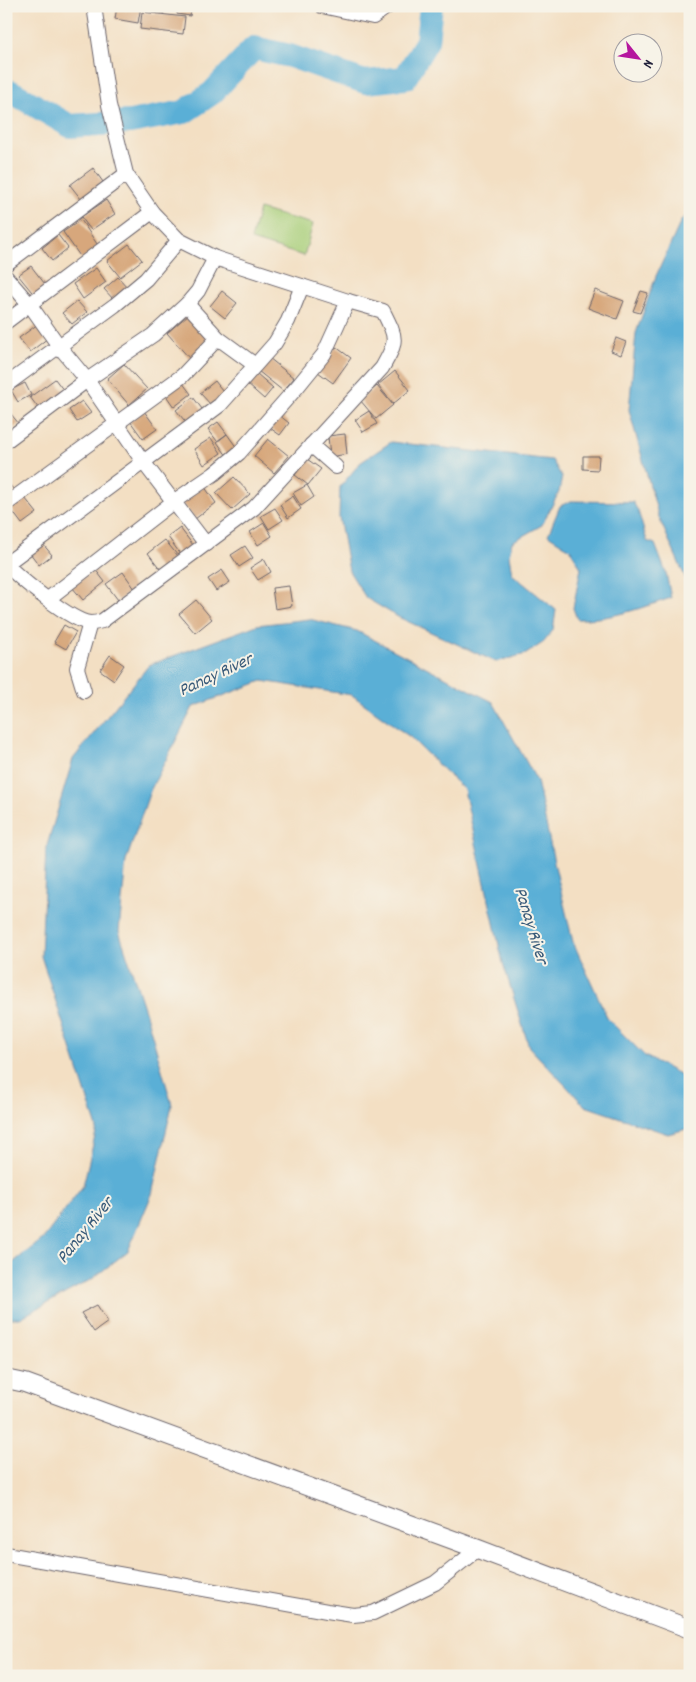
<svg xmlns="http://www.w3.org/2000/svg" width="696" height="1682" font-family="Dekko,sans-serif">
<rect width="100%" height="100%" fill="#f7f3e8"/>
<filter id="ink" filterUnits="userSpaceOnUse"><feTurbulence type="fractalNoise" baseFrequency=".02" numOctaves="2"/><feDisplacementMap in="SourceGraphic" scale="10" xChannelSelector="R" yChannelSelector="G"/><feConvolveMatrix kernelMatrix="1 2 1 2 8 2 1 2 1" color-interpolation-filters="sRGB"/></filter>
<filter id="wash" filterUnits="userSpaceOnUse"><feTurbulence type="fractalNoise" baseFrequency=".0096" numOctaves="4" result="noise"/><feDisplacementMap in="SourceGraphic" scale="20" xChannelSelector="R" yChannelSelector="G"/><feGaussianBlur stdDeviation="1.12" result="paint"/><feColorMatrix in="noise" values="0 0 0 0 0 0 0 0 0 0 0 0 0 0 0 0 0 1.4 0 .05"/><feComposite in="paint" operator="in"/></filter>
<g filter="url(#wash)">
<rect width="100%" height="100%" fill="#f3dfc3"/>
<polygon fill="#a7ce78" stroke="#64785a" points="259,209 313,224 304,256 251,240"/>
<g fill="#5aafd6" stroke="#3e6888">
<polygon points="690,214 690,588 659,518 629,410 636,333 656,276 682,219"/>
<polygon points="391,442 552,460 562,477 559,492 542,525 512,542 509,555 512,574 556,610 553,630 544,642 526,654 496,662 398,617 366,598 349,571 339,517 340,487 360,463"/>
<path d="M571,501l62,1 5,9 9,30 8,3 11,29 5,25c-30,10 -62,22 -94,21l-4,-11 8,-40 -11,-19 -22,-14 12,-29z"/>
<polygon points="309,619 357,631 493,702 537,781 554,862 573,942 608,1019 645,1056 683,1076 690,1076 690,1128 668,1134 585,1106 529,1047 503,963 464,790 410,737 352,695 262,681 193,707 150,791 126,861 119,931 146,1014 172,1105 152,1194 128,1251 92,1279 20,1318 6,1318 6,1268 43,1239 83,1186 97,1128 41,956 46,849 73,759 149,665 257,625"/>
</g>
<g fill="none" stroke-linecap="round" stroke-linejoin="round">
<polyline stroke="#5aafd6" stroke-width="24" points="6,94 12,92 70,126 130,122 184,112 212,93 254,48 290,56 365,82 405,78 427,41 431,6"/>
</g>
<g id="blocks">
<g fill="#d7a77c">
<polygon points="117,6 141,6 138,23 115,19"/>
<polygon points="151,6 166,6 164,13 150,11"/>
<polygon points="178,6 192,6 190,16 177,14"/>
<polygon points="142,12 185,17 183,34 140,29"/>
<polygon points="93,168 103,182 81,199 70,185"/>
<polygon points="106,200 115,214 91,230 81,217"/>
<polygon points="81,220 99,247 82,259 63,232"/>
<polygon points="58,235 68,248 52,261 42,248"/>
<polygon points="129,244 142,260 120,277 107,261"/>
<polygon points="31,266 48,288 36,297 18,275"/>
<polygon points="96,268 106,282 83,299 73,284"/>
<polygon points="118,277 128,288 114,300 104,289"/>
<polygon points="595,290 624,301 617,319 588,308"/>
<polygon points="222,291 237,303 225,318 210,306"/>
<polygon points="641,291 648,293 640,313 633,311"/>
<polygon points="77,301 87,312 72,324 62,313"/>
<polygon points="189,314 212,340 190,359 167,333"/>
<polygon points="38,324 48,338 30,352 19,338"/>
<polygon points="616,338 626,342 621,355 611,351"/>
<polygon points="336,347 351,358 333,383 318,372"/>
<polygon points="269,358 294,378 283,391 258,371"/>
<polygon points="124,364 147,389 129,405 107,379"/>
<polygon points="395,371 410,390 393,404 378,385"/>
<polygon points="256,373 273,388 264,399 247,384"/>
<polygon points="55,379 67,395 42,413 30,397"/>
<polygon points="215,381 226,395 212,406 200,393"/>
<polygon points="182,382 191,394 174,407 165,394"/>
<polygon points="25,383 31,395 18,402 11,390"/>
<polygon points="377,386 393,405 376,419 360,400"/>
<polygon points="193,397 205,413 188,425 176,410"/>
<polygon points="82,401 91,413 77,422 69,410"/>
<polygon points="144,411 157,429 143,439 130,421"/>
<polygon points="369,411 377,424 363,432 355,420"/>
<polygon points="11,414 19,424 6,434 6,418"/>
<polygon points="279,415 289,423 280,435 270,428"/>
<polygon points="218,422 227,434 217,441 208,429"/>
<polygon points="227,434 237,448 227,456 217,442"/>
<polygon points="345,434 347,454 330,457 328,436"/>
<polygon points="211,438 221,453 204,465 194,449"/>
<polygon points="268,439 289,456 274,473 254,456"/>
<polygon points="583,456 599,456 598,470 583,469"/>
<polygon points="307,459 321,469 308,485 295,475"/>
<polygon points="234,477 250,494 232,510 216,493"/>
<polygon points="6,481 15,491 6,498"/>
<polygon points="307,485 314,497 301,506 293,493"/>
<polygon points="204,486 216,503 195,519 182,502"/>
<polygon points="293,496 301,509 288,518 280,505"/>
<polygon points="25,498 37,513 22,524 10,508"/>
<polygon points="275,508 283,520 269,529 261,516"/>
<polygon points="264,523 272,536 258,545 250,532"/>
<polygon points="180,528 193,545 181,555 168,537"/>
<polygon points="165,540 178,556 161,570 148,553"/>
<polygon points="42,543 52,555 39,565 30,553"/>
<polygon points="245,546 253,558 239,567 231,555"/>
<polygon points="264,559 271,572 258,580 250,568"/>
<polygon points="95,569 105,582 83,600 72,587"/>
<polygon points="222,570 230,582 216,591 208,579"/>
<polygon points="123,572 135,589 118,600 106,584"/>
<polygon points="289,586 292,606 275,609 272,588"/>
<polygon points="196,600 212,619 195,633 179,614"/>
<polygon points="64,625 76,632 66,649 54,642"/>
<polygon points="110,655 124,665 114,680 100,670"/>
<polygon points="97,1305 108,1322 94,1332 81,1313"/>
</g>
</g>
</g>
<g filter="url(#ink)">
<use href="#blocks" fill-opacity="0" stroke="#6b646b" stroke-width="1"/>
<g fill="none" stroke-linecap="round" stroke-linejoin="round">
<defs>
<g id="minor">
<polyline points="322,6 373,17 388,6"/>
<polyline points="6,264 126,174"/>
<polyline points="6,277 30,305 59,346 87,380 144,463 206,544"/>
<polyline points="187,304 218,338 255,365"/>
<polyline points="6,322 152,212"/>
<polyline points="6,385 115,305 146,279 179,240"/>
<polyline points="6,441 87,380 153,335 187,304 198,291 215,258"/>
<polyline points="311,445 336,467"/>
<polyline points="6,504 182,376 218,338"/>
<path d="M6,564c14,15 65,57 84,59 4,0 9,-1 12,-2l152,-113 128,-140c16,-28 15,-29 1,-57l-35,-10 -133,-43 -36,-18 -27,-28 -26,-38 -17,-69 -15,-99"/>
<polyline points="6,564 220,405 275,343 288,321 302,286"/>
<polyline points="48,599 173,502 214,474 239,453 298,386 324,354 348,301"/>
<polyline points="84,691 77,668 90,623"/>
<polyline points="6,1554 327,1611 353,1615 373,1613 435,1583 478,1549"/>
</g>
<polyline id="major" points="6,1379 25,1383 478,1549 690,1629"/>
</defs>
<use href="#minor" stroke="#6b646b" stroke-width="16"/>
<use href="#major" stroke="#6b646b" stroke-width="20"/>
<use href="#minor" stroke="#fff" stroke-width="14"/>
<use href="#major" stroke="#fff" stroke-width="18"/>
</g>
</g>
<g text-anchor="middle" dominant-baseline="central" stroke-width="4" stroke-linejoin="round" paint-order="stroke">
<g font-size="18" font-style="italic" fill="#385a79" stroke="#f7f3e8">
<text transform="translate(216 676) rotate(-25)">Panay River</text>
<text transform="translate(530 926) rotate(73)">Panay River</text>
<text transform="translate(86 1231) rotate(-51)">Panay River</text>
</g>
</g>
<rect width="696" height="1682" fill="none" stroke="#f7f3e8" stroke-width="25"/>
<g transform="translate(638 58) rotate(120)"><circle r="24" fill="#f7f3e8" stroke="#a29fa3"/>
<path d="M0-4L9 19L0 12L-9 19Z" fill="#b5179e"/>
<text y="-8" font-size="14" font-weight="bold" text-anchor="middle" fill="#22223b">N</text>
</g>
</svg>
